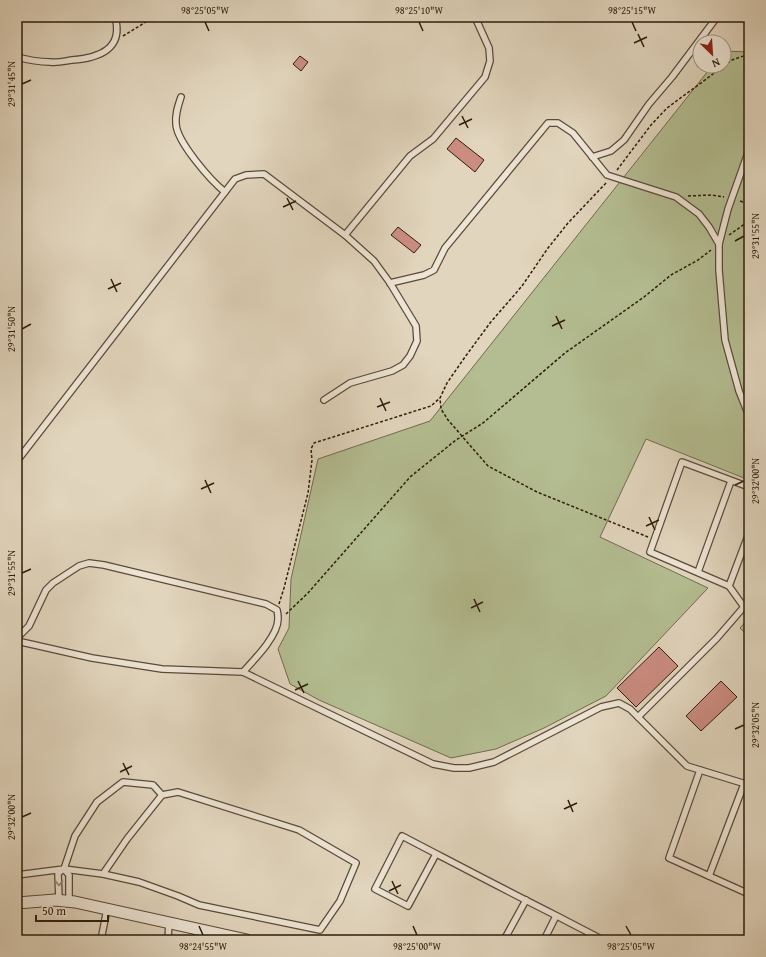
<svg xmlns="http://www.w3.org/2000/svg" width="766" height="957" font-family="'Gentium Book Plus',serif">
<rect width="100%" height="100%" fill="#e1d5bd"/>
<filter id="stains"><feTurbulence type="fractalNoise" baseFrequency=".005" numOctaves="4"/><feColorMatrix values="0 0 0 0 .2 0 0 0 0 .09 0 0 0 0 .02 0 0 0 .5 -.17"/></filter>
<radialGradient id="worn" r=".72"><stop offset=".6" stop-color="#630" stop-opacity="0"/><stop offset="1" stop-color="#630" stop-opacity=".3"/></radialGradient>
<g fill="#b3bd91" stroke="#706c4e">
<polygon points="725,51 749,52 749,480 646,439 600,537 708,588 606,696 544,728 496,749 451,758 319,700 290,684 278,649 289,628 291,579 318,459 430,421 712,66 724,66"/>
<polygon points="749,618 749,637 740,628"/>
</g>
<g fill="#cc8d81" stroke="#2e1c0b">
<polygon points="300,56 308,62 301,71 293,64"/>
<polygon points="456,138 484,160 475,172 447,149"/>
<polygon points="398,227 421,245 414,253 391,235"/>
<polygon points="659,647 678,666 636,707 617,688"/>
<polygon points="721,681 737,697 701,731 686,716"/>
</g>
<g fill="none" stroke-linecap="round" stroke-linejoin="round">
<defs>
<g id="lane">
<path d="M17,57c11,3 22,5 33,5 8,1 15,-1 22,-2 27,-2 52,-11 43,-43"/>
<path d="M181,97c-3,9 -6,17 -5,27 1,18 35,57 49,68"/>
<polyline points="749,150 728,209 719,244 719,270 725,340 739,391 749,416"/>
<polyline points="592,157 611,151 624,140 649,104 672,77 717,17"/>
<polyline points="345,235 410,156 433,139 485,77 490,61 489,48 475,17"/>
<polyline points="390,283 424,275 434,270 445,248 548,123 558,123 573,133 607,175 676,197 699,214 709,227 719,244"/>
<polyline points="17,461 235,179 246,175 264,174 345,235 374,261 390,283 416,326 417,341 410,356 403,365 392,371 350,383 324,400"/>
<polyline points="698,572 731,481"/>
<polyline points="729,586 749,533"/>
<polyline points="744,607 729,586 650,552 682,462 749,487"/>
<path d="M17,638l12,-12 17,-36 7,-7 26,-17 10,-3 15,2 162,39 11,6c1,3 1,6 1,9 0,17 -24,41 -35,53"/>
<polyline points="17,641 92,658 162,669 243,672 433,764 454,768 469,768 494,762 601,707 619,703 630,709 687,766 749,785"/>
<polyline points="638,717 717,638 749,601"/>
<polyline points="700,770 669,858 749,894"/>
<path d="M436,854l-28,52 -33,-17 27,-53c52,27 103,54 155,80 15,8 31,16 46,24"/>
<polyline points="64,869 69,875 69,901"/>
<polyline points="103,874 139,882 178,896 199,905 320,930 340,901 356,863 299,830 178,792 162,795"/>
<polyline points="17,875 64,869 103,874 127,839 162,795 153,785 123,782 97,802 75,836 64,869 58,873 59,900"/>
<polyline points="709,876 744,784"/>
<polyline points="101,940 107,909"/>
<polyline points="168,940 169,922"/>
<polyline points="504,940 526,900"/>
<polyline points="544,940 556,916"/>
</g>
<polyline id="street" points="17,903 55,900 75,902 247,940"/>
</defs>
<use href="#lane" stroke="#5b4a38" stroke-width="8"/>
<use href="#street" stroke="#5b4a38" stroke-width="13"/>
<g stroke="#2e1c0b" stroke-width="1.5" stroke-dasharray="3 2" stroke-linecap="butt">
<polyline points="123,36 154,17"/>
<polyline points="617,170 651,125 667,108 732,60 749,54"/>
<polyline points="606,183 568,223 548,248 522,286 490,323 465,357 447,383 440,398 441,409 448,420 488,466 537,492 648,537"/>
<polyline points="688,196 711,195 724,197"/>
<polyline points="740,201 749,204"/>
<polyline points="729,235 749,221"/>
<polyline points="279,604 284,588 308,493 312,460 311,449 314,443 431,406 440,398"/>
<polyline points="286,614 308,593 410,477 456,440 483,423 565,353 644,297 671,275 698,260 711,250"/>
</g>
<use href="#lane" stroke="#ece4d4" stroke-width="5.5"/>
<use href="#street" stroke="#ece4d4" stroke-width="11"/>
</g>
<defs><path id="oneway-chevron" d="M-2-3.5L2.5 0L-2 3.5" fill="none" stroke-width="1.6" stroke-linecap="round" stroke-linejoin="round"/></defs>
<use stroke="#968a7a" href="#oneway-chevron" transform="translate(59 883) rotate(88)"/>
<path fill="none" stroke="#2e1c0b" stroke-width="1.5" d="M205,22l4,9M419,22l4,9M632,22l4,9M638,34l6,13M634,43l13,-6M22,84l9,-4M462,116l6,12M459,125l13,-6M287,198l6,12M283,207l13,-6M735,241l9,-5M111,279l6,13M108,289l13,-6M556,316l6,13M552,326l13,-6M22,329l9,-5M380,398l6,13M377,407l13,-5M205,480l6,13M735,485l9,-4M201,489l13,-6M649,517l6,13M646,526l13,-6M22,573l9,-4M474,599l6,13M471,608l12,-6M298,681l6,12M295,690l13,-6M735,729l9,-4M123,763l6,12M120,772l12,-6M568,800l5,12M564,809l13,-6M22,817l9,-4M392,881l6,13M389,891l12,-6M199,926l4,9M413,926l4,9M626,926l5,9"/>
<rect width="766" height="957" fill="none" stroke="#e1d5bd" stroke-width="44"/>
<g transform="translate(712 54) rotate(155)"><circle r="19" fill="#ece4d4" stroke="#a09484"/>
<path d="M0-3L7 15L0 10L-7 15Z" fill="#8f2418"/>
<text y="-6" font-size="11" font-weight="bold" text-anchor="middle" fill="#2e1c0b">N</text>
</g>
<path d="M36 915v6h72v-6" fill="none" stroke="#2e1c0b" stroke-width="2"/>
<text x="42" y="915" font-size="12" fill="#2e1c0b" stroke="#ece4d4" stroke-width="3" paint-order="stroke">50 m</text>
<rect x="22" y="22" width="722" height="913" fill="none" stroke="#2e1c0b" stroke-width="1.5"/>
<g font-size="10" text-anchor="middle" fill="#2e1c0b">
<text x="205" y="14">98°25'05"W</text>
<text x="419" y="14">98°25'10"W</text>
<text x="632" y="14">98°25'15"W</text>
<text transform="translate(11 84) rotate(-90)" y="4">29°31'45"N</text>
<text transform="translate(755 236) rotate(-90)" y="4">29°31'55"N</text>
<text transform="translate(11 329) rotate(-90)" y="4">29°31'50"N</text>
<text transform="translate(755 481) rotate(-90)" y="4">29°32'00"N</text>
<text transform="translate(11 573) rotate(-90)" y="4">29°31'55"N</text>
<text transform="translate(755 725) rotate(-90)" y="4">29°32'05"N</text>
<text transform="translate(11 817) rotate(-90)" y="4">29°32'00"N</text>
<text x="203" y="950">98°24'55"W</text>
<text x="417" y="950">98°25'00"W</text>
<text x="631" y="950">98°25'05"W</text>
</g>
<rect width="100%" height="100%" filter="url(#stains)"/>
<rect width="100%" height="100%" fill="url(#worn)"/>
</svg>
